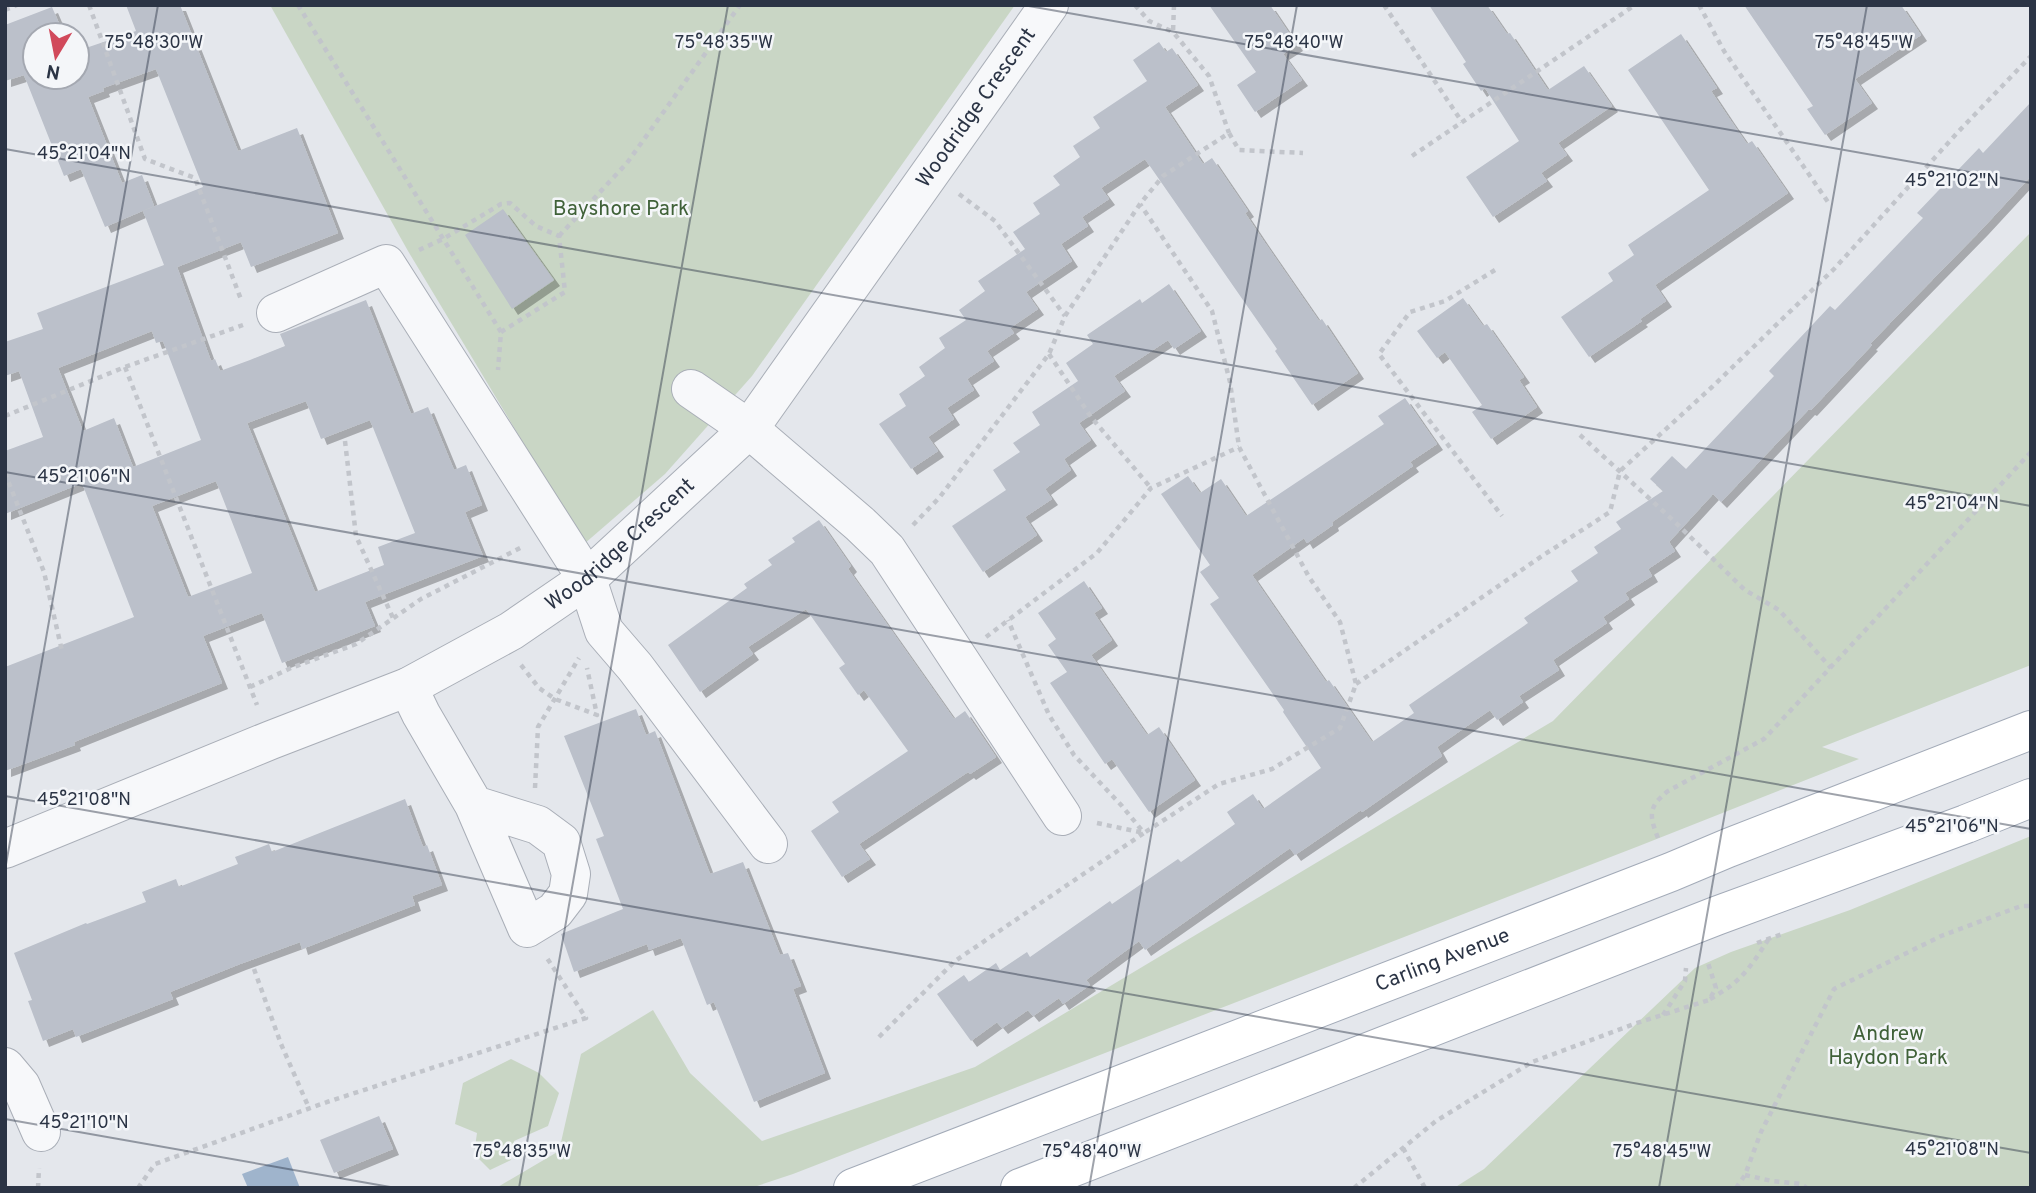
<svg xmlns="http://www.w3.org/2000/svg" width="2036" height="1193" font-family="Overpass,sans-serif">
<defs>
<filter id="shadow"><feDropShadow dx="6" dy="6" stdDeviation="0" flood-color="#0004"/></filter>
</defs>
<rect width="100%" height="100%" fill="#e4e7ec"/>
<g fill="#c9d6c5">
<polygon points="270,5 1015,5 752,376 665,474 584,544 408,251"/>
<polygon points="2031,232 2031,665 1822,747 1859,759 1639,846 793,1174 751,1188 496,1188 559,1151 581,1054 653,1010 690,1073 762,1141 975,1067 1553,721"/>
<polygon points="2031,836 2031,1188 1454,1188 1484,1169 1695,968 1731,952 1850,910"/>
<polygon points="511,1059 539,1073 559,1093 548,1126 514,1141 511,1160 490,1170 474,1154 477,1133 455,1124 463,1083"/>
</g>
<polygon fill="#9fb4cc" points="288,1157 300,1188 248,1188 242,1174"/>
<g fill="#bbc0ca" fill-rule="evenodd" filter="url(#shadow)">
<path d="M126,5h54l58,146 59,-23 41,105 -87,34 -10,-25 -64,25 34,94 4,-2 5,12 30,-11 35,-14 -5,-12 86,-34 45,114 17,-7 26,63 12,-5 16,40 -17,7 18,44 -118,46 10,24 -93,37 -20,-50 -59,23 19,47 -148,59 1,3 -70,26v-104l129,-50 -52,-134 -77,31v-63l38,-14 -24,-66 -14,5v-34l38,-13 -6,-16 127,-48 -21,-54 60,-24 -47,-118 -53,19 1,3 -16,6 34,86 20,-8 12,31 -49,21 -24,-58 -17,7 -40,-101 -19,6v-56l47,-18 12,28h-29v42h42v-26l59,-20zM152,331l4,12 7,-2 38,99 -68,27 -19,-49 -31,13 -25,-63zM306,401l15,38 49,-19 45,113 -37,14 6,18 -69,27 -68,-169zM216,481l36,92 -64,24 -36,-91z"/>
<polygon points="1209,5 1270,5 1297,45 1283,54 1302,80 1255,112 1237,85 1256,72"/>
<polygon points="1429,5 1487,5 1507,34 1510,33 1548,90 1584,66 1612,106 1558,143 1567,155 1541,173 1547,181 1493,217 1466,177 1519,141 1485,88 1481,91 1463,64 1466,62"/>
<polygon points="1744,5 1901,5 1921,35 1855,79 1872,103 1825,135 1807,109 1813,106"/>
<polygon points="1681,34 1717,88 1711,91 1729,118 1747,144 1752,141 1788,193 1655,285 1666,301 1640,319 1642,321 1589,357 1561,317 1613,281 1608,273 1634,255 1628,245 1709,190 1628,70"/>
<polygon points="1159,42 1166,52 1172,48 1198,85 1165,107 1203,164 1212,158 1248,211 1245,213 1263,240 1319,321 1322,319 1358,373 1312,405 1275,351 1277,349 1145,159 1101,188 1109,199 1082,217 1088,226 1061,244 1072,261 1026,292 1038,309 1010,328 1014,333 987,351 994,361 967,379 974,390 947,408 954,419 928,437 938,451 911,469 879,424 906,406 899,394 925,376 919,367 945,348 939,338 966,320 959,310 985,291 978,281 1025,249 1013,232 1040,214 1033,203 1060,185 1053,176 1080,157 1073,146 1100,128 1093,117 1147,81 1133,60"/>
<polygon points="2031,102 2031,176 1982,229 1892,321 1870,344 1872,345 1811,410 1809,409 1721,502 1713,494 1669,542 1675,551 1648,569 1652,576 1625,593 1629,599 1603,617 1607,623 1553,660 1559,670 1519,696 1523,702 1497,720 1490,710 1437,747 1442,756 1362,812 1361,810 1295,855 1290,848 1145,950 1139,941 1086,980 1090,985 1063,1004 1059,998 1033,1016 1028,1010 1002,1028 997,1022 971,1041 937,994 964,975 969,982 996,963 1000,970 1027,952 1030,957 1110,901 1112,904 1178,859 1181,862 1235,824 1227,812 1253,794 1263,809 1321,768 1283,712 1284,710 1210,604 1219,598 1200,572 1210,565 1161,494 1188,476 1200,493 1221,479 1246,516 1384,424 1378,416 1405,398 1437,444 1410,462 1413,466 1332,522 1333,525 1307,543 1304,538 1252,575 1326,682 1329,680 1372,742 1414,713 1409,705 1528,623 1524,618 1578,581 1571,571 1598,553 1594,547 1621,529 1616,522 1663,491 1650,479 1672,456 1686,469 1774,376 1769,371 1830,306 1835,310 1923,218 1917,213 1956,172 1979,148 1983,153"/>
<polygon points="503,209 554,280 512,309 465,235"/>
<polygon points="1169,284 1201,331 1174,349 1168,340 1114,376 1125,391 1079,423 1091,440 1064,459 1071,470 1045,489 1052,499 1025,517 1037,535 983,572 952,526 1006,490 993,470 1020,452 1013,443 1040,425 1032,412 1078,381 1066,363 1093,344 1087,335 1140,299 1142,303"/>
<polygon points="1463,298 1483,326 1487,324 1524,377 1519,380 1537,407 1491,439 1472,412 1482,405 1445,352 1437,358 1417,331"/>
<polygon points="819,520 851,566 848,569 954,719 965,711 996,757 970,774 968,772 859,844 870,859 842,877 811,831 839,812 832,802 908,751 864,690 858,695 839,668 845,664 806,609 748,647 753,654 700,692 668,645 747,588 744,584 772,565 768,560 795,542 792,538"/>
<polygon points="1084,581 1102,608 1094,613 1112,640 1091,655 1147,735 1159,727 1195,780 1149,812 1112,759 1105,764 1050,683 1067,672 1048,645 1056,639 1038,613"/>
<polygon points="636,709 646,735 655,731 710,874 743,862 780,955 788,953 801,986 793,989 825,1073 754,1102 714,1002 707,1005 681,938 649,950 647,944 574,972 561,934 623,909 596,839 604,836 564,736"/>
<polygon points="405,799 423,847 427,845 442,885 412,896 415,905 302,949 300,942 240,964 170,992 173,999 76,1037 73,1029 43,1041 28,1001 32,1000 14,953 86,923 87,924 146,902 142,892 176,879 179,887 238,864 235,857 269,844 272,852"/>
<polygon points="379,1116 393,1149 334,1173 320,1140"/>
</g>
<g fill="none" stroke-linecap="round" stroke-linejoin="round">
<defs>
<g id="minor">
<polyline points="276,313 386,264 587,579 604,631 635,667 768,844"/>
<polyline points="691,389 749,429 860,524 887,550 1062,816"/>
<polyline points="408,687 421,714 474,805 527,928 555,911 568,894 571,874 561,842 538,825 474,805"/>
<path id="s1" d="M5,849l266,-109 137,-53 103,-56 76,-52 162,-150 300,-424"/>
<polyline points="5,1067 21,1086 41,1132"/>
</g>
<g id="major">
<path id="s2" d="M853,1188l818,-316 57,-24 303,-118"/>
<polyline points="1020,1188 1716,916 1966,824 2031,798"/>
</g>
</defs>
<use href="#minor" stroke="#a9aeb7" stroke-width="40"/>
<use href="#major" stroke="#a3abb8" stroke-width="40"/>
<g stroke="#c2c5cb" stroke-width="4.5" stroke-dasharray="5 5" stroke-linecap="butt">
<polyline points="89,5 145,159 195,178 242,302"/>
<polyline points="298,5 501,332 498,370"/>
<polyline points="1135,5 1149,21 1173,32"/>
<polyline points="1174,5 1173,32 1209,76 1229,133"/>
<polyline points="1384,5 1462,122"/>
<polyline points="1699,5 1724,51 1828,202"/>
<polyline points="5,10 17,5"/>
<polyline points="1412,156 1635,5"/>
<polyline points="959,194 995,221 1065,316"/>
<polyline points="559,236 627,163 740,5"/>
<polyline points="419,250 443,239 501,204 510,203 536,226 559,236 565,292 501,332"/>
<polyline points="1495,270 1445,301 1410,312 1379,354 1502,516"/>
<polyline points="1049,354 1091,417 1151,488"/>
<polyline points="125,367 257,705"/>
<polyline points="5,416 125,367 243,325"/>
<polyline points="1580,435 1675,522 1745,590 1779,610 1831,668"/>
<polyline points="345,441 356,536 393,618"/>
<polyline points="5,473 44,572 62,651"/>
<polyline points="913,525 939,498 1049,354 1065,316 1140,204 1163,176 1229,133 1239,150 1303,153"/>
<polyline points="986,637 1097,553 1151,488 1239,447"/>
<polyline points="521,665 539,688 555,699 597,715 587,668"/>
<polyline points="1356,684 1542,556 1610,512 1620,471 1712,387 1835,268 1958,132 2031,56"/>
<polyline points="250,687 291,668 356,644 421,599 524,546"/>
<polyline points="535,788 538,727 579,658"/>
<polyline points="1097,823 1144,833 1219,784 1272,769 1340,728 1356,684 1340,622 1309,577 1239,447 1230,382 1212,311 1140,204"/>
<path d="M1658,838c-9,-23 -10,-31 10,-47l96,-52 267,-287"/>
<polyline points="1757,943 1785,933"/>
<polyline points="254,969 281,1044 309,1108"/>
<path d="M1710,999c31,-17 39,-30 58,-59"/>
<polyline points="1663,1015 1685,981 1686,968"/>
<polyline points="879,1037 955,961 1144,833 1122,806 1074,755 1049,715 1008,620"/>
<polyline points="1403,1148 1425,1188"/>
<polyline points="1745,1175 1772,1181 1801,1184 1807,1188"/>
<polyline points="38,1188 39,1168"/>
<polyline points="138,1188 155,1164 327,1102 586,1018 547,958"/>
<polyline points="1354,1188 1436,1121 1532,1062 1634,1024 1709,1000 1716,988 1707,960"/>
<polyline points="1736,1188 1745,1175 1761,1132 1834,989 1941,936 2021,906 2031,906"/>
</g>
<use href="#minor" stroke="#f7f8fa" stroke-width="38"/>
<use href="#major" stroke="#fff" stroke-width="38"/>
</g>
<path fill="none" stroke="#2b3445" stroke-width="2" stroke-opacity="0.45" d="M1023,5l1008,178M5,149l2026,357M5,472l2026,357M5,796l2026,357M5,870l153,-865M5,1119l391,69M519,1188l209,-1183M1089,1188l208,-1183M1659,1188l208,-1183"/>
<g text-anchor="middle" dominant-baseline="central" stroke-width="5" stroke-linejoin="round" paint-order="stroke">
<g font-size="21" fill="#2b3445" stroke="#f4f6f9">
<text stroke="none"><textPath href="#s1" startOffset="1258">Woodridge Crescent</textPath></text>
<text stroke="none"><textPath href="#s1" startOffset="691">Woodridge Crescent</textPath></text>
<text stroke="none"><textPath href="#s2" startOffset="632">Carling Avenue</textPath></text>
</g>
<g font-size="21" fill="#3f6138" stroke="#f4f6f9">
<text x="621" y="209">Bayshore Park</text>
<text x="1888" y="1034">Andrew<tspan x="1888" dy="24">Haydon Park</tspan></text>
</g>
</g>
<g font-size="18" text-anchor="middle" fill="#2b3445" stroke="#f4f6f9" stroke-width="5" stroke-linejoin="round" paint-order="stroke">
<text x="154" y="48">75°48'30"W</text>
<text x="724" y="48">75°48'35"W</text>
<text x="1294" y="48">75°48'40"W</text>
<text x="1864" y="48">75°48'45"W</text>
<text x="84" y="159">45°21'04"N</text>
<text x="1952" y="186">45°21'02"N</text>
<text x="84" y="482">45°21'06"N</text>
<text x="1952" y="509">45°21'04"N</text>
<text x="84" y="805">45°21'08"N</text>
<text x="1952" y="832">45°21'06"N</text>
<text x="84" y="1128">45°21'10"N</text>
<text x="1952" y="1155">45°21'08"N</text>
<text x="522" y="1157">75°48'35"W</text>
<text x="1092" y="1157">75°48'40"W</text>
<text x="1662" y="1157">75°48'45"W</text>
</g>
<rect width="2036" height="1193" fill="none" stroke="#2b3445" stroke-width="14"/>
<g transform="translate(56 56) rotate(190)"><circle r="33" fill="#f4f6f9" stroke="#a4a8b1" stroke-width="2"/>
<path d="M0-5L12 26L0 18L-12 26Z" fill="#d1495b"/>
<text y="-10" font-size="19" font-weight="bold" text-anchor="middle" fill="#2b3445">N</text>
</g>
</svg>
